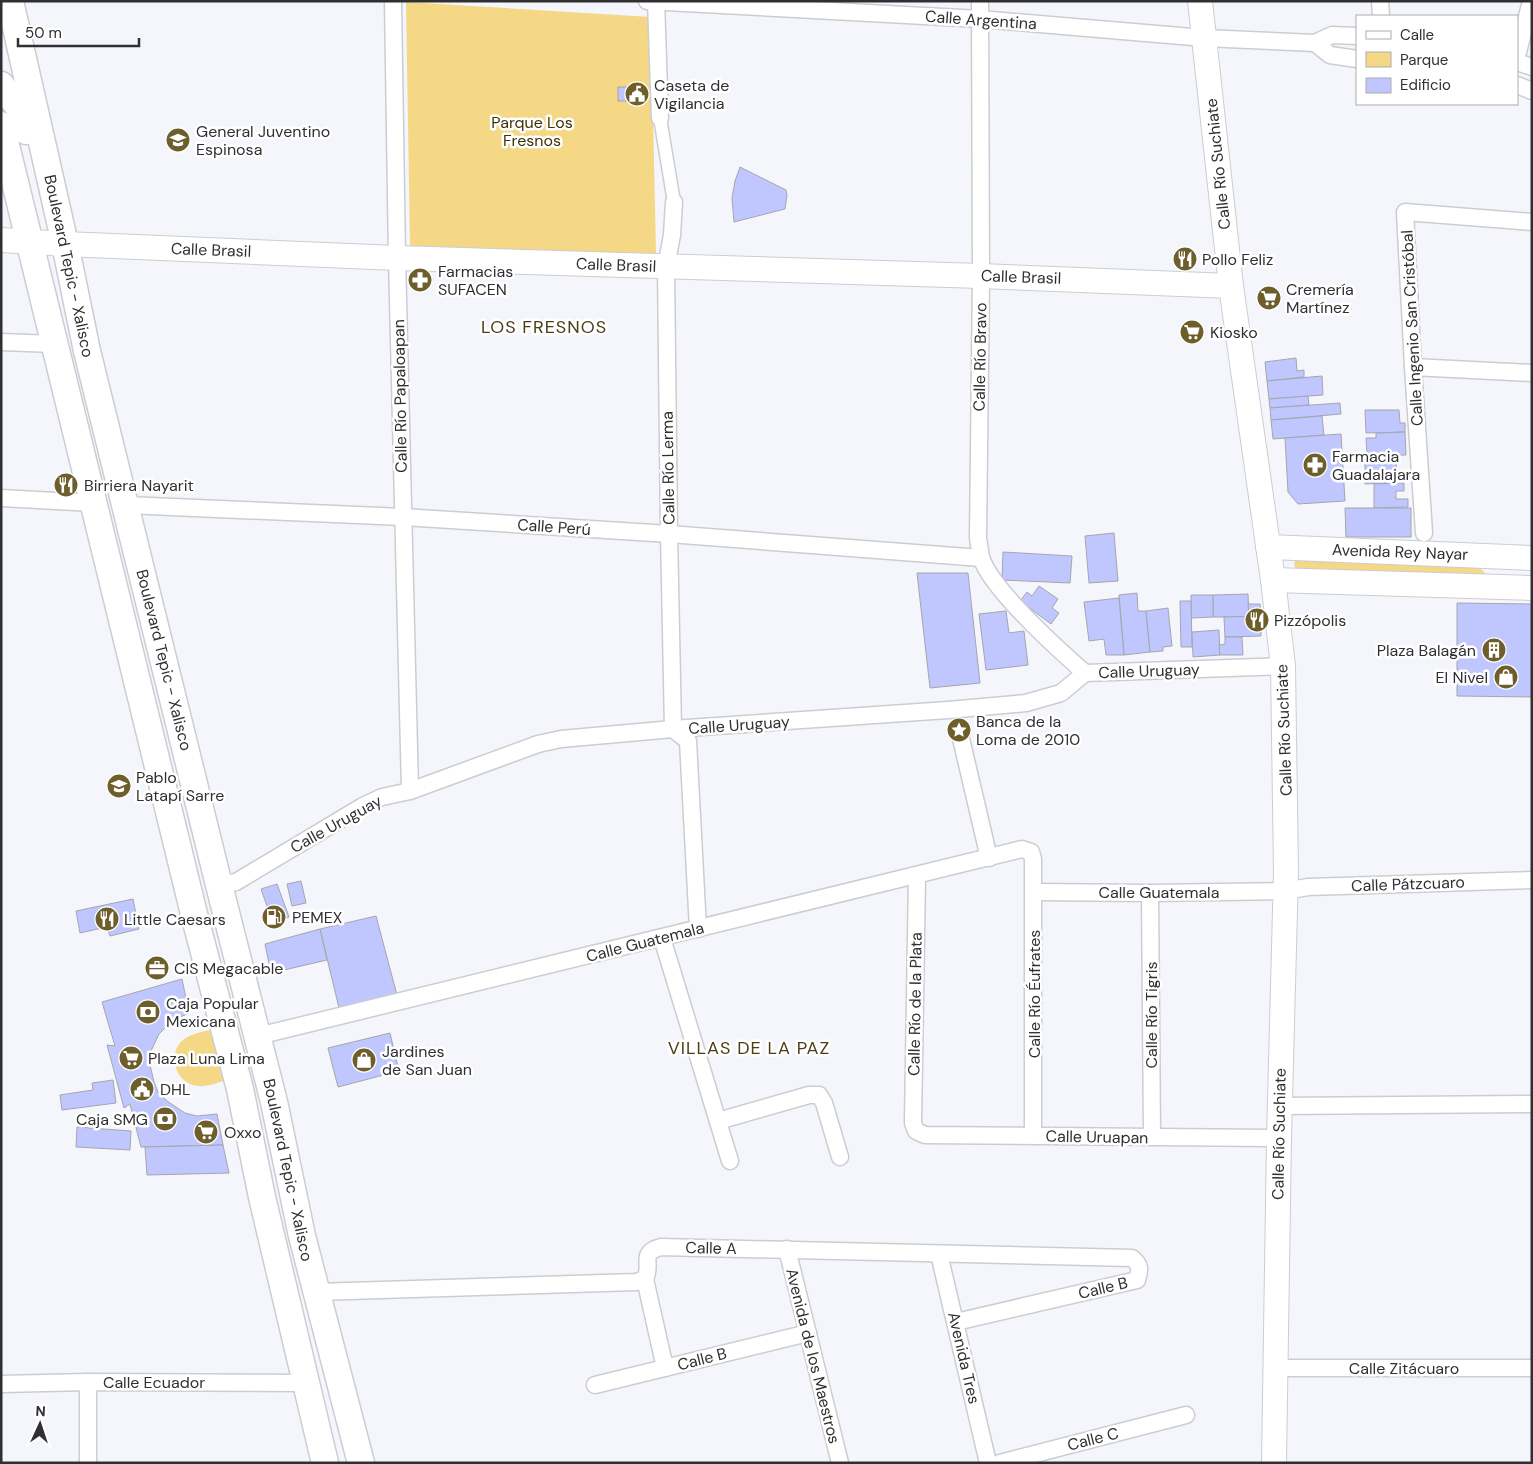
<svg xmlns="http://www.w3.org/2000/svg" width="1533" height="1464" font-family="'DM Sans',sans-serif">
<rect width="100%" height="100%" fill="#f5f6fc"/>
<g fill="#f4d886">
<polygon points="406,2 651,17 656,256 410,247"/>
<polygon points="1300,559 1480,568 1485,573 1483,578 1296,569 1294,565 1295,561"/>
<path d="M210,1030l14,51c-8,2 -17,6 -26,5 -23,-2 -32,-33 -14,-47 7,-5 17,-7 26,-9z"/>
</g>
<g fill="#bfc7fe" stroke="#a5a6ac">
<rect x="618" y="87" width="24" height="14"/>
<polygon points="740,167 786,190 787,195 785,209 734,222 732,198 735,181"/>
<polygon points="1296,358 1297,371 1304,370 1304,377 1267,381 1265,362"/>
<polygon points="1322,376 1323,395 1269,399 1267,381"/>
<polygon points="1308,396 1309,405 1270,408 1269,399"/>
<polygon points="1340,403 1341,414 1271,420 1270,408"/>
<polygon points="1365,410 1399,410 1400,423 1405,423 1405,432 1366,433"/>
<polygon points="1322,416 1324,435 1273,439 1271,420"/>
<polygon points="1405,432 1406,455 1367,456 1366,438 1376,438 1376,433"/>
<polygon points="1341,434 1345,501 1298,504 1288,492 1285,438"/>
<polygon points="1396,459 1397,477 1386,477 1386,483 1365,484 1365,460"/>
<polygon points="1404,483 1404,491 1396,491 1396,499 1408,499 1408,507 1374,508 1374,484"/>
<polygon points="1345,508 1411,508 1411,537 1346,537"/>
<polygon points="1114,533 1118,581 1089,583 1085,536"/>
<polygon points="1003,552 1072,556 1070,583 1002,580"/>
<polygon points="917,573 968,573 980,683 930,688"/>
<polygon points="1039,586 1058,599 1052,608 1059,613 1051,624 1020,601 1027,592 1032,596"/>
<polygon points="1137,593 1138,611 1146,611 1150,652 1124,655 1119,595"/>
<polygon points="1248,594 1249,617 1213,617 1213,595"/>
<polygon points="1191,595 1213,595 1213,617 1191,618"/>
<polygon points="1119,598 1124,655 1106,655 1104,639 1089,641 1084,602"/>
<polygon points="1180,601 1191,601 1192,647 1181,647"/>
<polygon points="1457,603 1532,604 1532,697 1457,696"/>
<polygon points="1248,604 1260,604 1261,616 1249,617"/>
<polygon points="1168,608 1172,646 1163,647 1163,651 1150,652 1146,611"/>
<polygon points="1006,611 1009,633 1024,631 1028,665 986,670 979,614"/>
<polygon points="1261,616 1261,636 1225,637 1224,617"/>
<polygon points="1219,630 1220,655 1193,657 1192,632"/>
<polygon points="1225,637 1242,637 1243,655 1220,655 1219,645 1225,644"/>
<polygon points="301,881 306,903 292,906 287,884"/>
<polygon points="277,884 289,917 273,923 261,889"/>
<polygon points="133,899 139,929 110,936 107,927 80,933 76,911"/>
<polygon points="376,916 397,995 339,1008 320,929"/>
<polygon points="320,929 327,960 271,973 265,944"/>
<polygon points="182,979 189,1013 172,1021 159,1034 151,1051 150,1065 154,1082 158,1092 167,1101 185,1113 197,1116 217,1114 223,1145 141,1147 130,1104 124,1108 107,1045 115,1046 102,1002"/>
<polygon points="390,1033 399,1071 338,1087 328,1048"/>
<polygon points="113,1080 116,1103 62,1110 60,1095 93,1090 92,1083"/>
<polygon points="77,1127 131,1131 130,1150 76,1147"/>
<polygon points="223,1145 229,1173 147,1175 145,1147"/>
</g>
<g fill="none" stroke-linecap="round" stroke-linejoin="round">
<defs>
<polyline id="pedestrian" points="660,118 674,202"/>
<g id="minor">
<polyline points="393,1 397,258 410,791"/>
<polyline points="647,1 980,19 1204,38 1315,43 1332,35 1357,36"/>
<polyline points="656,1 660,118"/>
<path d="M980,1l1,275 -3,262c1,6 2,13 3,19 9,31 78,93 104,116"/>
<polyline points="1380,1 1381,16"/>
<polyline points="1315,43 1330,55 1357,59"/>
<polyline points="1517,56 1531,1"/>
<polyline points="1517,62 1532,67"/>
<polyline points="1517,85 1532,91"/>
<polyline points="674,202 672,235 666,267 669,534 673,729 688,741 698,929"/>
<polyline points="1,342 54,344"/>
<polyline points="1413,367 1532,373"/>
<polyline points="1,498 93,503"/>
<polyline points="126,505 403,517 669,534 981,558"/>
<polyline points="1424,533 1413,367 1405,212 1532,222"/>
<polyline points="959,730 989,858"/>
<polyline points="917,875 913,1123 916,1131 925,1135 1279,1138"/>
<polyline points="219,885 236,882 363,806 382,797 410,791 538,744 561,739 673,729 948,710 1026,703 1061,693 1085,673 1283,666"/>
<polyline points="1034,892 1150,893 1285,891 1308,887 1532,880"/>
<polyline points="1150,893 1152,1137"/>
<polyline points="662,938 730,1161"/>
<polyline points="258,1036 1022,849 1031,852 1033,859 1033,1136"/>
<polyline points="1280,1106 1532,1104"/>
<polyline points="718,1121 809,1095 819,1095 824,1103 840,1157"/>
<polyline points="787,1249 840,1463"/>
<polyline points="939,1254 988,1463"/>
<polyline points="645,1279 665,1368"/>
<path d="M316,1292l320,-10 9,-3c8,-15 -7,-26 16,-32l471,11c9,7 8,12 5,22l-181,42"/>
<polyline points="1276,1368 1532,1368"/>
<polyline points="1,1384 88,1382 306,1383"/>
<polyline points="595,1385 808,1333"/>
<polyline points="88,1463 88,1382"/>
<polyline points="1000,1463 1186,1415"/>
</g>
<g id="secondary">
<polyline points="1200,1 1231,286 1273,580 1283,666 1286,872 1279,1138 1274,1463"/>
<polyline points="1,240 65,244 397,258 981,276 1231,286"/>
<polyline points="1268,547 1532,558"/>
<polyline points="1273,580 1532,588"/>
</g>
<g id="primary">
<polyline points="10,1 65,244 87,351 219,885 274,1102 302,1236 361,1463"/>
<polyline points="1,85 21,110 26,131"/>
<polyline points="1,125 195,918 240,1089 262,1197 325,1463"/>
</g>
</defs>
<use href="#pedestrian" stroke="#cccdd3" stroke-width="15"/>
<use href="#minor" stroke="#cccdd3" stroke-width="19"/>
<use href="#secondary" stroke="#cccdd3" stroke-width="26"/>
<use href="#primary" stroke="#cccdd3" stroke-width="29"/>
<use href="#pedestrian" stroke="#fff" stroke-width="12"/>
<use href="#minor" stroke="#fff" stroke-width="16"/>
<use href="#secondary" stroke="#fff" stroke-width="24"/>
<use href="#primary" stroke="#fff" stroke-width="26"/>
</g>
<defs>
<symbol id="civic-disc" viewBox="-11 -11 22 22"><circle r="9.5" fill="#6e5e2b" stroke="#fff"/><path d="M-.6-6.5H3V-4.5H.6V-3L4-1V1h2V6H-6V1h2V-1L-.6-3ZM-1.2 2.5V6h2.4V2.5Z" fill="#fff"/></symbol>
<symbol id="school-disc" viewBox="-11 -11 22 22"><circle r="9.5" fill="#6e5e2b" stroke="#fff"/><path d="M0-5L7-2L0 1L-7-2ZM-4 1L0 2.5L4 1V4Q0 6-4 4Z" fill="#fff"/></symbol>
<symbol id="restaurant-disc" viewBox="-11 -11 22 22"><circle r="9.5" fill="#6e5e2b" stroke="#fff"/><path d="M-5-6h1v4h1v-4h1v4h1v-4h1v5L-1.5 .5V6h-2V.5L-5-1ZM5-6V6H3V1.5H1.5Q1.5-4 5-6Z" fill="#fff"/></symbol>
<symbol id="pharmacy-disc" viewBox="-11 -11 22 22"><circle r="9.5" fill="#6e5e2b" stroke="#fff"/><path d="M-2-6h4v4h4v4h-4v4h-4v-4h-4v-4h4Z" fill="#fff"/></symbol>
<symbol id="supermarket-disc" viewBox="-11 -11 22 22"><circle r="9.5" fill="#6e5e2b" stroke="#fff"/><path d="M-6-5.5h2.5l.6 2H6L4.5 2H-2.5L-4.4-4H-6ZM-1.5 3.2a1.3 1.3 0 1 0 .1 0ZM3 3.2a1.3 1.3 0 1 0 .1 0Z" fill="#fff"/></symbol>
<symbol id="building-disc" viewBox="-11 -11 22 22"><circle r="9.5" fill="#6e5e2b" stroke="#fff"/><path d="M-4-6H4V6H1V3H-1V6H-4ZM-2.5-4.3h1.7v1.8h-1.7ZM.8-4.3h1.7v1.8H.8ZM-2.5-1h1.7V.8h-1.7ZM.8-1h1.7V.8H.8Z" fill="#fff"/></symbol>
<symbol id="shop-disc" viewBox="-11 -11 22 22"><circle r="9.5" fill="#6e5e2b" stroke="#fff"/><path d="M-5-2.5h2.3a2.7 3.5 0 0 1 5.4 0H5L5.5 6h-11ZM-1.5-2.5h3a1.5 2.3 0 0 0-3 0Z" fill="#fff"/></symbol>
<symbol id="sight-disc" viewBox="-11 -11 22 22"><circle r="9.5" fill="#6e5e2b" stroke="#fff"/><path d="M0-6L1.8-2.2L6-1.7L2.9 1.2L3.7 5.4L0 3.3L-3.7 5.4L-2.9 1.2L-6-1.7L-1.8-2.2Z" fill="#fff"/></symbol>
<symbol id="fuel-disc" viewBox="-11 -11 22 22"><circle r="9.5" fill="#6e5e2b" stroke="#fff"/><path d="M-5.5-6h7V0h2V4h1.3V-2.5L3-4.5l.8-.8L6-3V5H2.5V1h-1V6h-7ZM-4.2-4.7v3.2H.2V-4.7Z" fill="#fff"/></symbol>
<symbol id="office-disc" viewBox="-11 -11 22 22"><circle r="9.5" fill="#6e5e2b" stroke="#fff"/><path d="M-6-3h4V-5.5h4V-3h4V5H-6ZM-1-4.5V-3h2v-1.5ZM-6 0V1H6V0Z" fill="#fff"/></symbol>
<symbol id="bank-disc" viewBox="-11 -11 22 22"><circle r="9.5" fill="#6e5e2b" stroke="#fff"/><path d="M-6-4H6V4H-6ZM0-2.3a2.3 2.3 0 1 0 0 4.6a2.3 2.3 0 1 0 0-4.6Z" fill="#fff"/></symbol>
</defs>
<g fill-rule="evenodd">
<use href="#civic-disc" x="623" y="80" width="28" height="28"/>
<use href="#school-disc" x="164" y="126" width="28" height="28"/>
<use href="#restaurant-disc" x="1171" y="245" width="28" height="28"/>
<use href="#pharmacy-disc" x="406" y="266" width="28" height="28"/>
<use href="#supermarket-disc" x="1255" y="284" width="28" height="28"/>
<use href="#supermarket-disc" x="1178" y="318" width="28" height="28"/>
<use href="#pharmacy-disc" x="1301" y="451" width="28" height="28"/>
<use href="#restaurant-disc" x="52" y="471" width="28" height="28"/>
<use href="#restaurant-disc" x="1243" y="606" width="28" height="28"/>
<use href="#building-disc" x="1480" y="636" width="28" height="28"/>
<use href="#shop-disc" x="1492" y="663" width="28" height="28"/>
<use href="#sight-disc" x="945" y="716" width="28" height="28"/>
<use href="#school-disc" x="105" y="772" width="28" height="28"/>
<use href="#fuel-disc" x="260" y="903" width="28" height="28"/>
<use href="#restaurant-disc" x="93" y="905" width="28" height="28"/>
<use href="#office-disc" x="143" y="954" width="28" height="28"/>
<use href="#bank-disc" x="134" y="998" width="28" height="28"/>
<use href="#supermarket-disc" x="117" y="1044" width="28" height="28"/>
<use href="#shop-disc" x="350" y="1046" width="28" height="28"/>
<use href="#civic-disc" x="128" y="1075" width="28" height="28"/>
<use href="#bank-disc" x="151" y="1105" width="28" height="28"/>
<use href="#supermarket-disc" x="192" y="1118" width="28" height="28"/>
</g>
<g text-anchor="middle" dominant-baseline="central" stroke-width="5" stroke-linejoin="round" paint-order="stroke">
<g font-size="16" fill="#303032" stroke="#fff">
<text transform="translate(981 20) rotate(4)">Calle Argentina</text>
<text transform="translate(1218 164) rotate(-96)">Calle Río Suchiate</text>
<text transform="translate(211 250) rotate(2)">Calle Brasil</text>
<text transform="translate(616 265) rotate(2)">Calle Brasil</text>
<text transform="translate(69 266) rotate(78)">Boulevard Tepic - Xalisco</text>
<text transform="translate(1021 277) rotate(2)">Calle Brasil</text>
<text transform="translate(1412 328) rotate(-93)">Calle Ingenio San Cristóbal</text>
<text transform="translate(980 357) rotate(-89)">Calle Río Bravo</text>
<text transform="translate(400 396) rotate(-91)">Calle Río Papaloapan</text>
<text transform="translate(668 468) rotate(-91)">Calle Río Lerma</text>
<text transform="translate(554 527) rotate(4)">Calle Perú</text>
<text transform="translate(1400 552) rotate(2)">Avenida Rey Nayar</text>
<text transform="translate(164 660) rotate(76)">Boulevard Tepic - Xalisco</text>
<text transform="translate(1149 671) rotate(-2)">Calle Uruguay</text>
<text transform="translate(739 725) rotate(-4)">Calle Uruguay</text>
<text transform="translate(1284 730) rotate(-92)">Calle Río Suchiate</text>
<text transform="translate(336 824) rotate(-29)">Calle Uruguay</text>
<text transform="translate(1408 884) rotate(-2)">Calle Pátzcuaro</text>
<text x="1159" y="892">Calle Guatemala</text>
<text transform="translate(645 942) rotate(-14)">Calle Guatemala</text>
<text transform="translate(1034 994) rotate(-90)">Calle Río Éufrates</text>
<text transform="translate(915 1004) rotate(-89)">Calle Río de la Plata</text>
<text transform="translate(1151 1015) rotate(-90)">Calle Río Tigris</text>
<text transform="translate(1279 1134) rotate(-89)">Calle Río Suchiate</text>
<text transform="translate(1097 1137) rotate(1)">Calle Uruapan</text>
<text transform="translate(288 1170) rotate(78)">Boulevard Tepic - Xalisco</text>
<text transform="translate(711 1248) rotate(1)">Calle A</text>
<text transform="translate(1103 1288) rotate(-13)">Calle B</text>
<text transform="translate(813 1356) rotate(76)">Avenida de los Maestros</text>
<text transform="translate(964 1358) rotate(77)">Avenida Tres</text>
<text transform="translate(702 1359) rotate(-14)">Calle B</text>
<text x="1404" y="1368">Calle Zitácuaro</text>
<text x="154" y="1382">Calle Ecuador</text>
<text transform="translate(1093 1439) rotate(-14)">Calle C</text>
</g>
<g font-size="16" fill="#303032" stroke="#fff" text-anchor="start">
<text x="654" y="85">Caseta de<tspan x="654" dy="18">Vigilancia</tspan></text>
<text x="196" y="131">General Juventino<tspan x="196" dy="18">Espinosa</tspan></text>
<text x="1202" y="259">Pollo Feliz</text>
<text x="438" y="271">Farmacias<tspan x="438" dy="18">SUFACEN</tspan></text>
<text x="1286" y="289">Cremería<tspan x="1286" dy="18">Martínez</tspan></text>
<text x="1210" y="332">Kiosko</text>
<text x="1332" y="456">Farmacia<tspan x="1332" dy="18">Guadalajara</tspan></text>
<text x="84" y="485">Birriera Nayarit</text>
<text x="1274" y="620">Pizzópolis</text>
<text x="1476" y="650" text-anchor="end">Plaza Balagán</text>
<text x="1488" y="677" text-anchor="end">El Nivel</text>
<text x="976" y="721">Banca de la<tspan x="976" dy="18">Loma de 2010</tspan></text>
<text x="136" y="777">Pablo<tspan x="136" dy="18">Latapí Sarre</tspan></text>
<text x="292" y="917">PEMEX</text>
<text x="124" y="919">Little Caesars</text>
<text x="174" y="968">CIS Megacable</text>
<text x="166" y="1003">Caja Popular<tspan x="166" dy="18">Mexicana</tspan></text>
<text x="382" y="1051">Jardines<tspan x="382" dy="18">de San Juan</tspan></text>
<text x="148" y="1058">Plaza Luna Lima</text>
<text x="160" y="1089">DHL</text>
<text x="148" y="1119" text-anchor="end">Caja SMG</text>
<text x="224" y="1132">Oxxo</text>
</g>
<g font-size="16" fill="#403203" stroke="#fff">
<text x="532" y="122">Parque Los<tspan x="532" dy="18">Fresnos</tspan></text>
</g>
<g font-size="18" letter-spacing="1" fill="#4b3e16" stroke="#fff">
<text x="544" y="327">LOS FRESNOS</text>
<text x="749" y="1048">VILLAS DE LA PAZ</text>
</g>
</g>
<rect width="1533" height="1464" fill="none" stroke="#303032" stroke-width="5"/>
<rect x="1356" y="15" width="162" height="90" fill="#ffffff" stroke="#acacad"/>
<rect x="1366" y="31" width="25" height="8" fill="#ffffff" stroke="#acacad"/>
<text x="1400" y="40" font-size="15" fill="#303032">Calle</text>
<rect x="1366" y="52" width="25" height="15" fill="#f4d886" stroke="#acacad"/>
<text x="1400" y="65" font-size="15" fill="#303032">Parque</text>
<rect x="1366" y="78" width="25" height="15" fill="#bfc7fe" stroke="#acacad"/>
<text x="1400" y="90" font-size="15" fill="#303032">Edificio</text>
<g transform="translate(40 1424) rotate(3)" stroke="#ffffff" stroke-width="4" paint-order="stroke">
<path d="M0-4L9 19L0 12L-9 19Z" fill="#303032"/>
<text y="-8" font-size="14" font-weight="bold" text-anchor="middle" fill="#303032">N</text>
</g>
<path d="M18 38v8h121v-8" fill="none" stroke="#303032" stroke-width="2.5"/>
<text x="25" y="38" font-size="15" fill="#303032" stroke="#ffffff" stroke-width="4" paint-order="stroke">50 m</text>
</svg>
